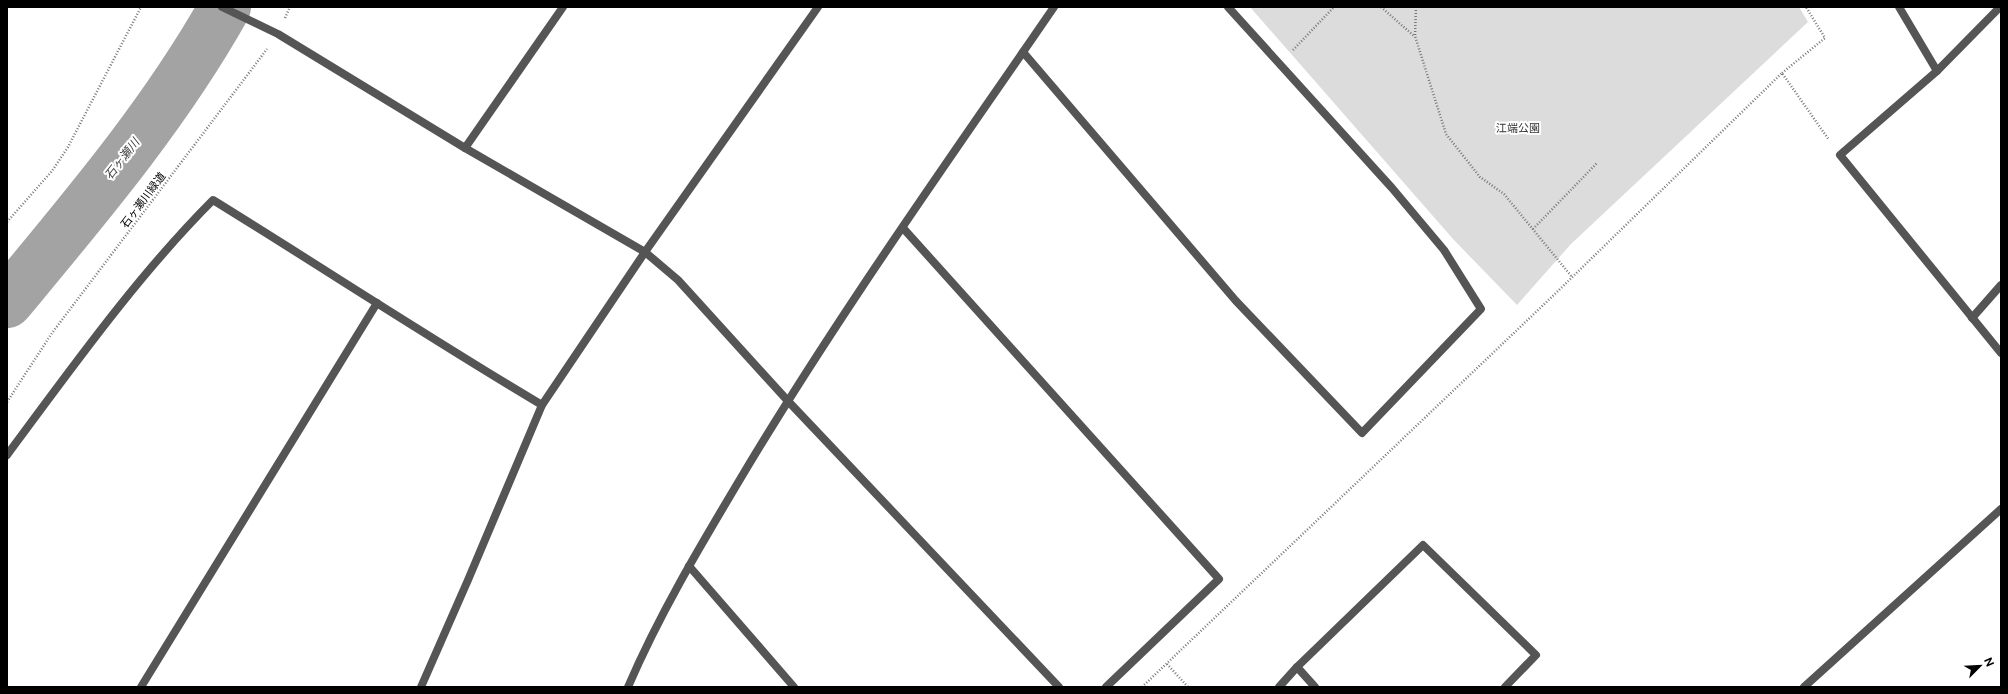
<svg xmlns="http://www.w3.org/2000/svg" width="2008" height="694" font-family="'Public Sans','Noto Sans JP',sans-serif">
<rect width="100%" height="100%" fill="#fff"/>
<polygon fill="#dcdcdc" points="1250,7 1799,7 1808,22 1571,244 1517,305 1453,239"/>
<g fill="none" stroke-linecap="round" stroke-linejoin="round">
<path stroke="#a3a3a3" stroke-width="52" d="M7,302c78,-94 158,-188 218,-295"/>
<g stroke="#777" stroke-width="2.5" stroke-dasharray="1 2" stroke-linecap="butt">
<polyline points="1381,7 1414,36"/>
<polyline points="1416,7 1415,36 1446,134 1480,177 1504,194 1572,277"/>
<polyline points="285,18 290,7"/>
<polyline points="1293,50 1334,7"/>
<polyline points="1782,73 1825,38 1806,7"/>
<polyline points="7,222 52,171 68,147 141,7"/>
<polyline points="1533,229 1597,163"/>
<polyline points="7,402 52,333 267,49"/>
<polyline points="1167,664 1188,687"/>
<polyline points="1142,687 1558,291 1782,73 1829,140"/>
</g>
<g stroke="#555" stroke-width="8">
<polyline points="1899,7 1937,71"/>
<polyline points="2000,7 1937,71 1840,155 2001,353"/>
<polyline points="1023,52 1236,301 1362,433 1481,309 1444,250 1392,188 1228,7"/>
<polyline points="465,148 563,7"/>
<polyline points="903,228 1219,579 1106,687"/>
<polyline points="645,252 678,280 787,400 1059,687"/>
<polyline points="1972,318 2001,285"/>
<path d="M7,455c64,-86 130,-179 206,-255 110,68 218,139 329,205"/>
<polyline points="689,566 794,687"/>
<polyline points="1297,667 1315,687"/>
<polyline points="141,687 377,303"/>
<path d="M628,687c31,-72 71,-139 111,-206 97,-163 208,-318 315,-474"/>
<polyline points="1279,687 1297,667 1423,545 1536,655 1505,687"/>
</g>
<g stroke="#555" stroke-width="8">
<polyline points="222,7 278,34 465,148 645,252"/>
<polyline points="421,687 468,580 542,405 645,252 818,7"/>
<polyline points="1804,687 2001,509"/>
</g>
</g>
<g text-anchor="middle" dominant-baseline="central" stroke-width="4" stroke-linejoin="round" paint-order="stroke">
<g font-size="11" fill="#333" stroke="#fff">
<text x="1518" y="128">江端公園</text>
</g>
<g font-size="11" fill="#000" stroke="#fff">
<text transform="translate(143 200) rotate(-53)">石ヶ瀬川緑道</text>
</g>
<g font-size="12" font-style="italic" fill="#444" stroke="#fff">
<text transform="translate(122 159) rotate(-52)">石ヶ瀬川</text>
</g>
</g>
<rect width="2008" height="694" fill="none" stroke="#000000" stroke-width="16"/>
<g transform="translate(1980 666) rotate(66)" stroke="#ffffff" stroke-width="3" paint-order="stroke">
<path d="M0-3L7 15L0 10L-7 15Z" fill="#000000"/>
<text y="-6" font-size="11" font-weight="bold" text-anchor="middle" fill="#000000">N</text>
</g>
</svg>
